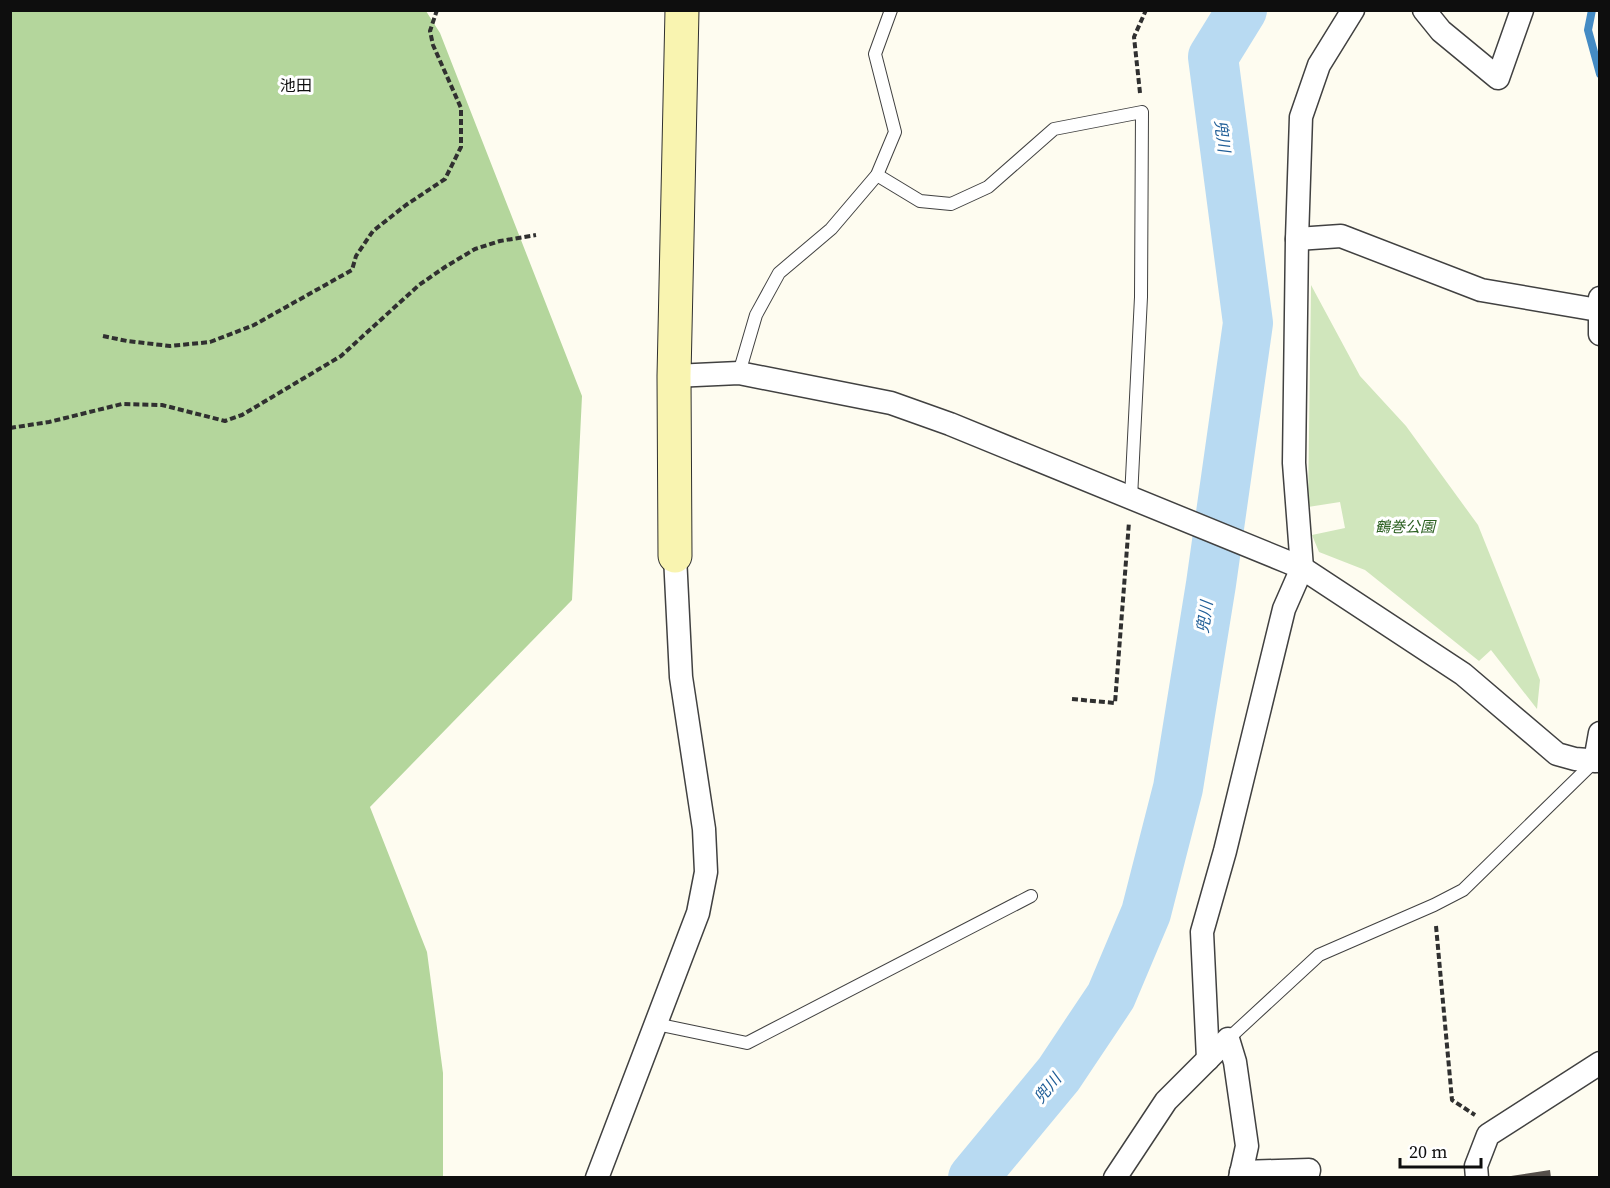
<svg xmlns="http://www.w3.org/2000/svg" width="1610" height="1188" font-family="'Source Serif 4','Noto Sans JP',serif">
<rect width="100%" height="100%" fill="#fefcf0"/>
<polygon fill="#d0e6bc" points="1311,285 1360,376 1406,426 1478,525 1540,680 1537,709 1491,650 1479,661 1365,570 1319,552 1312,535 1345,528 1340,502 1308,507"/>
<polygon fill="#b4d69c" points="10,11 426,11 440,33 582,396 572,600 370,807 427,952 443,1073 443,1177 11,1177"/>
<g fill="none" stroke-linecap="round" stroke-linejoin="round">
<polyline stroke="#448bc4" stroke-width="8" points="1592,10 1588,30 1600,74"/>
<polyline stroke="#b8daf2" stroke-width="50" points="973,1178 1059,1074 1111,996 1146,913 1178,788 1211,584 1248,323 1213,57 1242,10"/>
</g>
<polygon fill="#56504b" points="1550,1170 1551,1178 1511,1178 1511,1176"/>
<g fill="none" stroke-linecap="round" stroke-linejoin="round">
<defs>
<g id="lane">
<polyline points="877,175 920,201 951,204 988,187 1054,129 1142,112 1141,297 1131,498"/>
<polyline points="739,373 756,315 779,273 831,229 877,175 895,132 875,54 891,10"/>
<polyline points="656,1024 747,1043 1031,896"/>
<polyline points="1228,1039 1319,955 1434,905 1463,890 1595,761"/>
</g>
<g id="street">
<polyline points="1424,10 1441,31 1498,78 1522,10"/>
<polyline points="1297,239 1341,236 1481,290 1598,310"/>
<polyline points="1600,298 1600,334"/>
<polyline points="674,376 739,373 891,403 950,424 1288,562 1302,568 1463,674 1557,754 1575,759 1600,761"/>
<polyline points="1595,761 1600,733"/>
<polyline points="1208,1059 1202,932 1225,851 1284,609 1302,568 1294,463 1297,239 1301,117 1319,65 1353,10"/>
<polyline points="1241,1172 1309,1170 1307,1178"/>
<polyline points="597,1178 698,913 706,872 704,829 681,677 675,556"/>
<polyline points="1115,1178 1166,1101 1228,1039 1235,1062 1247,1146 1240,1178"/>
<polyline points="1477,1178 1476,1166 1488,1135 1600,1063"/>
</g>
<polyline id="secondary" points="675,556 674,376 682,10"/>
</defs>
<use href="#lane" stroke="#414141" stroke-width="14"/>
<use href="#street" stroke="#414141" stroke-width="25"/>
<use href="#secondary" stroke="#303030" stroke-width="35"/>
<g stroke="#303030" stroke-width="4" stroke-dasharray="6 3" stroke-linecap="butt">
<polyline points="1140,93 1134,37 1146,10"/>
<polyline points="103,336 127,341 170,346 210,342 254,325 352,270 356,256 373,231 406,205 445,179 461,147 461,108 433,45 430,31 437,10"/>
<polyline points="10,428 49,422 122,404 162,405 225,421 242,415 341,356 419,285 445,267 475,249 500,241 536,235"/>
<polyline points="1072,699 1115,703 1129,522"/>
<polyline points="1436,926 1452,1100 1475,1115"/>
</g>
<use href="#lane" stroke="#fff" stroke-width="12"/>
<use href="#street" stroke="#fff" stroke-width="22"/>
<use href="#secondary" stroke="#f9f4b0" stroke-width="33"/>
</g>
<g text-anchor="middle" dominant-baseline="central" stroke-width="6" stroke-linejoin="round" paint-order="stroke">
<g font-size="15" font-style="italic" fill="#2d6123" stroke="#fff">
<text x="1405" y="526">鶴巻公園</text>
</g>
<g font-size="16" fill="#0e0e0e" stroke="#fff">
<text x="296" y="85">池田</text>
</g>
<g font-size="16" font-style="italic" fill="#205e97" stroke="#fff">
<text transform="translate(1223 136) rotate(83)">兜川</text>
<text transform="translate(1204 617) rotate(-82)">兜川</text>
<text transform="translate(1047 1088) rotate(-51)">兜川</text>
</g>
</g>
<rect width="1610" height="1188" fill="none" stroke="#0e0e0e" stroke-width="24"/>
<path d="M1400 1158v9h81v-9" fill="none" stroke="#0e0e0e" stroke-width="3"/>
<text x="1409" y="1158" font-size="18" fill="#0e0e0e" stroke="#ffffff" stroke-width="4.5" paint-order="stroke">20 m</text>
</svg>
